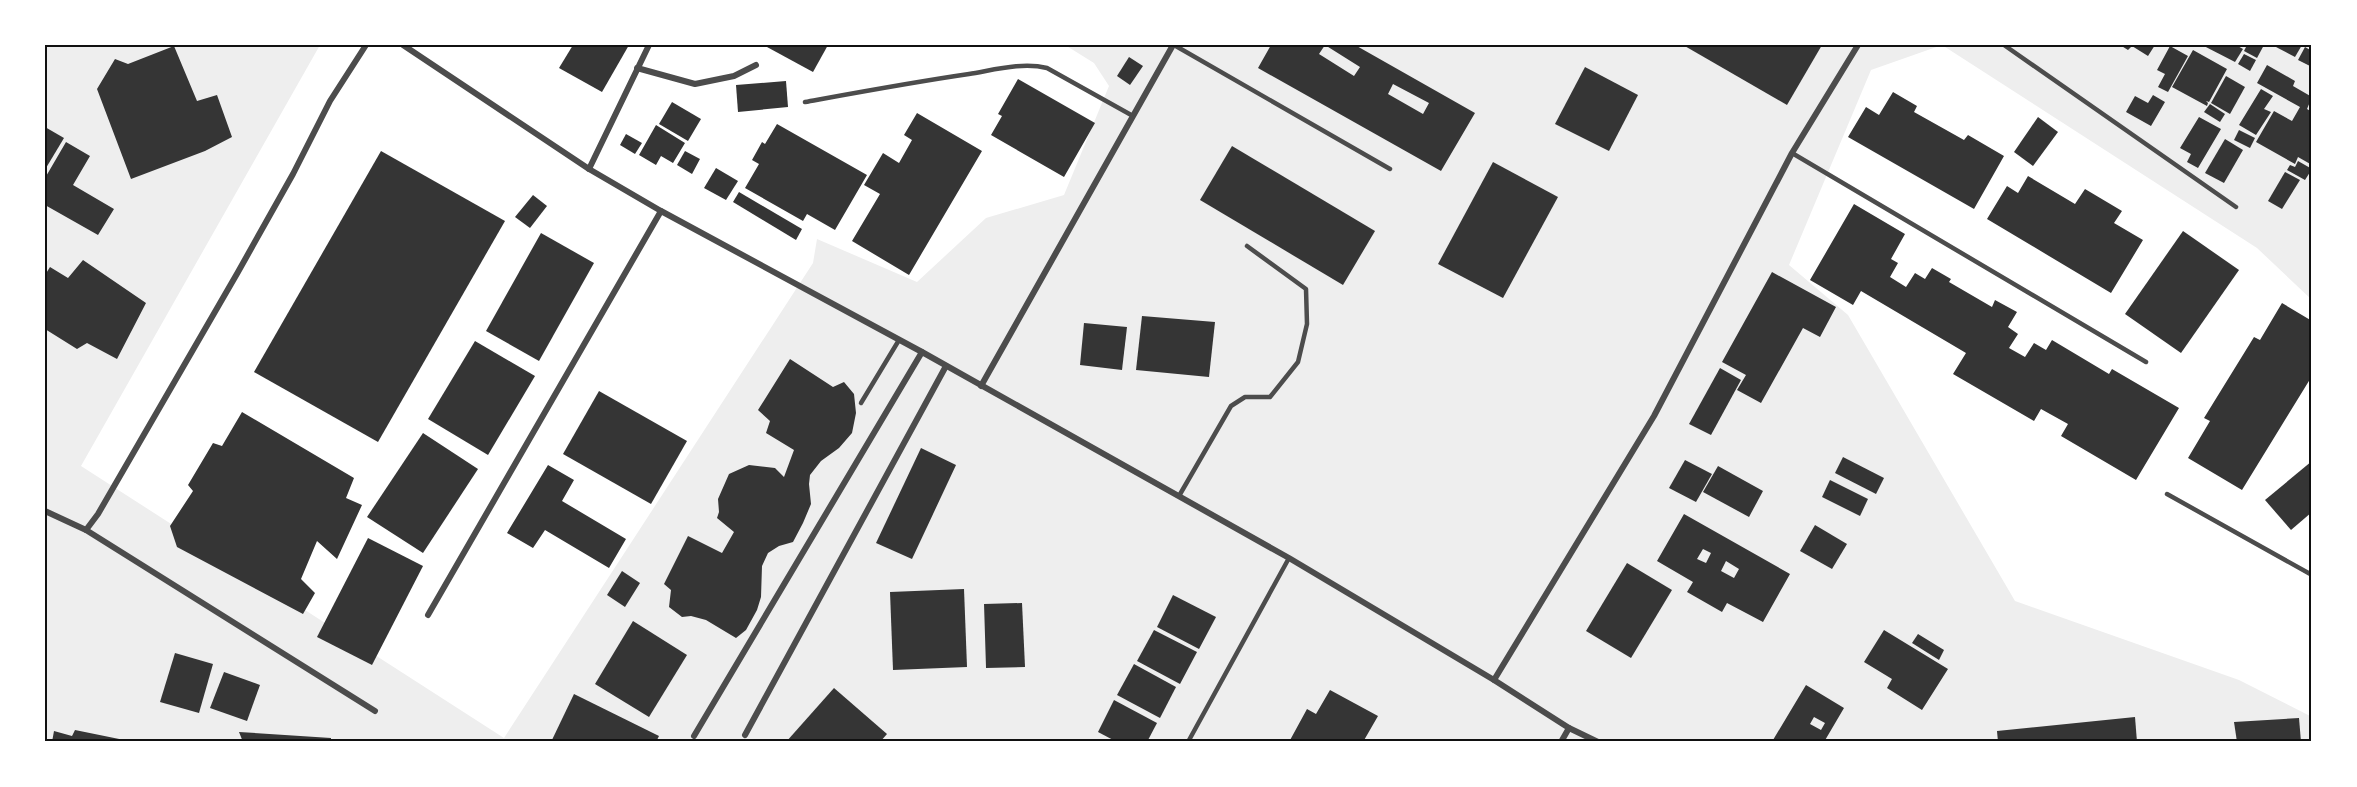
<svg xmlns="http://www.w3.org/2000/svg" width="2357" height="787" font-family="Merriweather,serif">
<rect width="100%" height="100%" fill="#fff"/>
<polygon fill="#eee" points="45,45 320,45 81,466 504,738 813,263 817,239 917,282 986,218 1064,195 1109,86 1094,63 1065,45 2312,45 2312,300 2257,248 1942,45 1871,70 1789,265 1848,315 2015,601 2239,680 2312,717 2312,742 45,742"/>
<g fill="#353535" fill-rule="evenodd">
<polygon points="573,45 629,45 602,92 559,68"/>
<polygon points="767,45 828,45 813,72 767,47"/>
<path d="M1271,45h84l120,68 -34,58 -183,-103zM1325,45l35,22 -6,9 -35,-22zM1393,84l36,19 -6,11 -35,-20z"/>
<polygon points="1683,45 1822,45 1787,105"/>
<polygon points="2120,45 2155,45 2148,56 2132,46 2128,50"/>
<polygon points="2202,45 2236,45 2243,49 2235,62"/>
<polygon points="2247,45 2264,45 2257,58 2244,51"/>
<polygon points="2277,45 2302,45 2295,57 2276,47"/>
<polygon points="174,46 197,101 217,95 232,137 205,151 131,179 97,89 115,59 128,64"/>
<polygon points="2170,46 2188,56 2168,92 2158,87 2165,74 2157,70"/>
<polygon points="2305,47 2312,51 2312,67 2298,60"/>
<polygon points="2193,50 2227,69 2209,102 2206,101 2208,103 2207,106 2172,87"/>
<polygon points="2244,54 2256,60 2250,71 2238,64"/>
<polygon points="1129,57 1143,66 1130,85 1117,76"/>
<polygon points="2267,65 2295,81 2293,86 2312,97 2307,109 2312,112 2312,165 2298,157 2295,164 2256,142 2274,111 2292,121 2300,107 2257,83"/>
<polygon points="1585,67 1638,95 1609,151 1555,124"/>
<polygon points="2226,76 2245,87 2230,114 2211,103"/>
<polygon points="1018,79 1095,123 1064,177 991,135 1002,116 998,114"/>
<polygon points="786,81 788,107 738,112 736,85"/>
<polygon points="2261,89 2273,96 2264,109 2271,112 2256,135 2239,125"/>
<polygon points="1893,92 1917,106 1914,112 1964,140 1968,135 2004,156 1974,209 1848,137 1866,107 1879,115"/>
<polygon points="2153,95 2165,102 2151,126 2126,112 2135,96 2148,103"/>
<polygon points="672,102 701,119 688,141 659,124"/>
<polygon points="2210,104 2225,114 2220,122 2204,112"/>
<polygon points="917,113 982,151 909,275 852,241 880,194 864,185 883,153 899,163 912,140 904,135"/>
<polygon points="2038,117 2058,132 2033,166 2014,152"/>
<polygon points="2199,117 2221,129 2198,168 2187,162 2191,154 2180,148"/>
<polygon points="777,124 867,175 835,230 807,214 803,221 745,188 759,164 752,160 762,142 765,144"/>
<polygon points="656,125 685,143 673,163 661,156 656,165 639,155"/>
<polygon points="45,127 64,138 46,168 45,167"/>
<polygon points="2239,130 2255,138 2250,148 2234,140"/>
<polygon points="626,134 642,143 635,154 620,145"/>
<polygon points="2225,139 2243,150 2224,183 2205,173"/>
<polygon points="66,142 90,156 73,185 114,209 98,235 45,205 45,178"/>
<polygon points="1232,146 1375,231 1343,285 1200,200"/>
<polygon points="381,151 505,221 378,442 254,372"/>
<polygon points="685,151 700,159 692,174 677,165"/>
<polygon points="2298,161 2312,169 2305,180 2287,170 2290,165 2295,167"/>
<polygon points="1493,162 1558,197 1503,298 1438,264"/>
<polygon points="716,168 738,181 726,200 704,188"/>
<polygon points="2285,172 2300,180 2282,209 2268,201"/>
<polygon points="2028,176 2075,204 2085,189 2122,211 2114,223 2143,240 2111,293 1987,219 2007,186 2018,193"/>
<polygon points="739,192 802,229 796,240 733,202"/>
<polygon points="533,195 547,206 530,228 515,217"/>
<polygon points="1854,204 1905,234 1891,259 1898,263 1890,277 1906,287 1915,273 1925,279 1932,268 1951,279 1949,282 1992,307 1995,300 2017,312 2008,327 2018,334 2009,348 2025,357 2034,343 2046,350 2052,340 2109,374 2112,369 2179,408 2136,480 2061,436 2068,424 2041,409 2034,421 1953,374 1966,353 1861,291 1853,305 1810,280"/>
<polygon points="2183,231 2239,270 2181,353 2125,314"/>
<polygon points="541,233 594,263 539,361 486,331"/>
<polygon points="83,260 146,303 117,359 87,343 77,349 45,329 45,275 50,267 68,278"/>
<polygon points="1772,272 1836,307 1820,337 1803,328 1761,403 1737,390 1746,375 1722,362"/>
<polygon points="2282,303 2312,321 2312,376 2242,490 2188,458 2210,421 2204,418 2254,337 2260,340"/>
<polygon points="1142,316 1215,322 1209,377 1136,370"/>
<polygon points="1084,323 1127,327 1122,370 1080,365"/>
<polygon points="475,341 535,376 488,455 428,419"/>
<polygon points="790,359 833,387 844,382 854,394 856,413 852,433 839,448 821,461 810,475 809,484 811,504 803,523 793,542 779,546 768,553 762,566 761,597 757,610 746,630 736,638 706,620 691,616 682,617 669,607 671,590 664,584 688,536 722,553 734,532 717,518 719,512 718,499 729,474 749,465 775,468 784,477 794,450 766,433 770,421 758,410"/>
<polygon points="1720,368 1741,380 1711,435 1689,424"/>
<polygon points="599,391 687,441 651,504 563,454"/>
<polygon points="242,412 354,478 346,498 362,505 337,559 317,541 301,579 315,593 303,614 177,547 170,526 193,491 188,485 213,443 222,446"/>
<polygon points="423,433 478,469 423,553 367,517"/>
<polygon points="921,448 956,465 912,559 876,543"/>
<polygon points="1843,457 1884,478 1876,494 1835,473"/>
<polygon points="1685,460 1712,474 1696,502 1669,488"/>
<polygon points="2312,461 2312,512 2291,530 2265,500"/>
<polygon points="548,465 574,480 562,501 626,539 609,568 545,530 533,548 507,533"/>
<polygon points="1718,466 1763,491 1749,517 1703,492"/>
<polygon points="1830,480 1868,499 1860,516 1822,497"/>
<path d="M1684,514l106,60 -27,48 -36,-19 -5,9 -35,-20 6,-10 -36,-21zM1703,549l8,4 -5,10 -9,-4zM1726,561l13,8 -5,9 -13,-7z"/>
<polygon points="1815,525 1847,544 1832,569 1800,551"/>
<polygon points="368,538 423,566 372,665 317,637"/>
<polygon points="1627,563 1672,590 1631,658 1586,631"/>
<polygon points="622,571 640,583 625,607 607,595"/>
<polygon points="964,589 967,667 893,670 890,592"/>
<polygon points="1173,595 1216,617 1199,649 1157,627"/>
<polygon points="1022,603 1025,667 986,668 984,604"/>
<polygon points="633,621 687,655 649,717 595,684"/>
<polygon points="1154,630 1197,652 1180,684 1137,661"/>
<polygon points="1884,630 1948,669 1922,710 1887,688 1892,679 1864,662"/>
<polygon points="1918,634 1944,650 1939,660 1912,643"/>
<polygon points="175,653 213,664 199,713 160,702"/>
<polygon points="1134,664 1176,687 1160,718 1117,695"/>
<polygon points="224,672 260,685 247,721 210,708"/>
<path d="M1806,685l38,23 -20,34h-48l-3,-2zM1814,717l11,6 -4,7 -11,-6z"/>
<polygon points="834,688 887,734 880,742 786,742"/>
<polygon points="1330,690 1378,716 1363,742 1289,742 1307,709 1316,714"/>
<polygon points="574,694 659,736 656,742 551,742"/>
<polygon points="1114,700 1157,723 1147,742 1117,742 1098,732"/>
<polygon points="2135,717 2137,742 1998,742 1997,731"/>
<polygon points="2299,718 2301,742 2237,742 2234,722"/>
<polygon points="75,730 129,741 129,742 52,742 54,731 72,736"/>
<polygon points="239,732 331,738 331,742 243,742"/>
</g>
<g fill="none" stroke-linecap="round" stroke-linejoin="round">
<g stroke="#4c4c4c" stroke-width="4.5">
<polyline points="1174,45 1390,169"/>
<polyline points="2004,45 2236,207"/>
<path d="M805,102c55,-10 109,-20 164,-28 25,-4 53,-12 78,-6l86,48"/>
<polyline points="1792,153 2146,362"/>
<polyline points="861,403 899,340"/>
<polyline points="2167,494 2312,575"/>
<polyline points="1179,496 1231,406 1245,397 1270,397 1298,362 1307,324 1306,289 1247,246"/>
<polyline points="1188,742 1289,558"/>
</g>
<g stroke="#4c4c4c" stroke-width="6">
<polyline points="403,45 589,169 661,211 922,352 1289,558 1494,680 1569,728 1598,742"/>
<polyline points="637,68 695,84 734,76 756,65"/>
<polyline points="589,169 649,45"/>
<polyline points="981,386 1173,45"/>
<polyline points="45,511 86,530 98,514 238,272 293,174 330,101 366,45"/>
<polyline points="86,530 375,711"/>
<polyline points="428,615 661,211"/>
<polyline points="1494,680 1654,416 1792,153 1858,45"/>
<polyline points="745,735 946,366"/>
<polyline points="694,736 922,352"/>
<polyline points="1561,742 1569,728"/>
</g>
</g>
<rect width="2357" height="787" fill="none" stroke="#ffffff" stroke-width="93"/>
<rect x="46" y="46" width="2264" height="694" fill="none" stroke="#111" stroke-width="2"/>
</svg>
